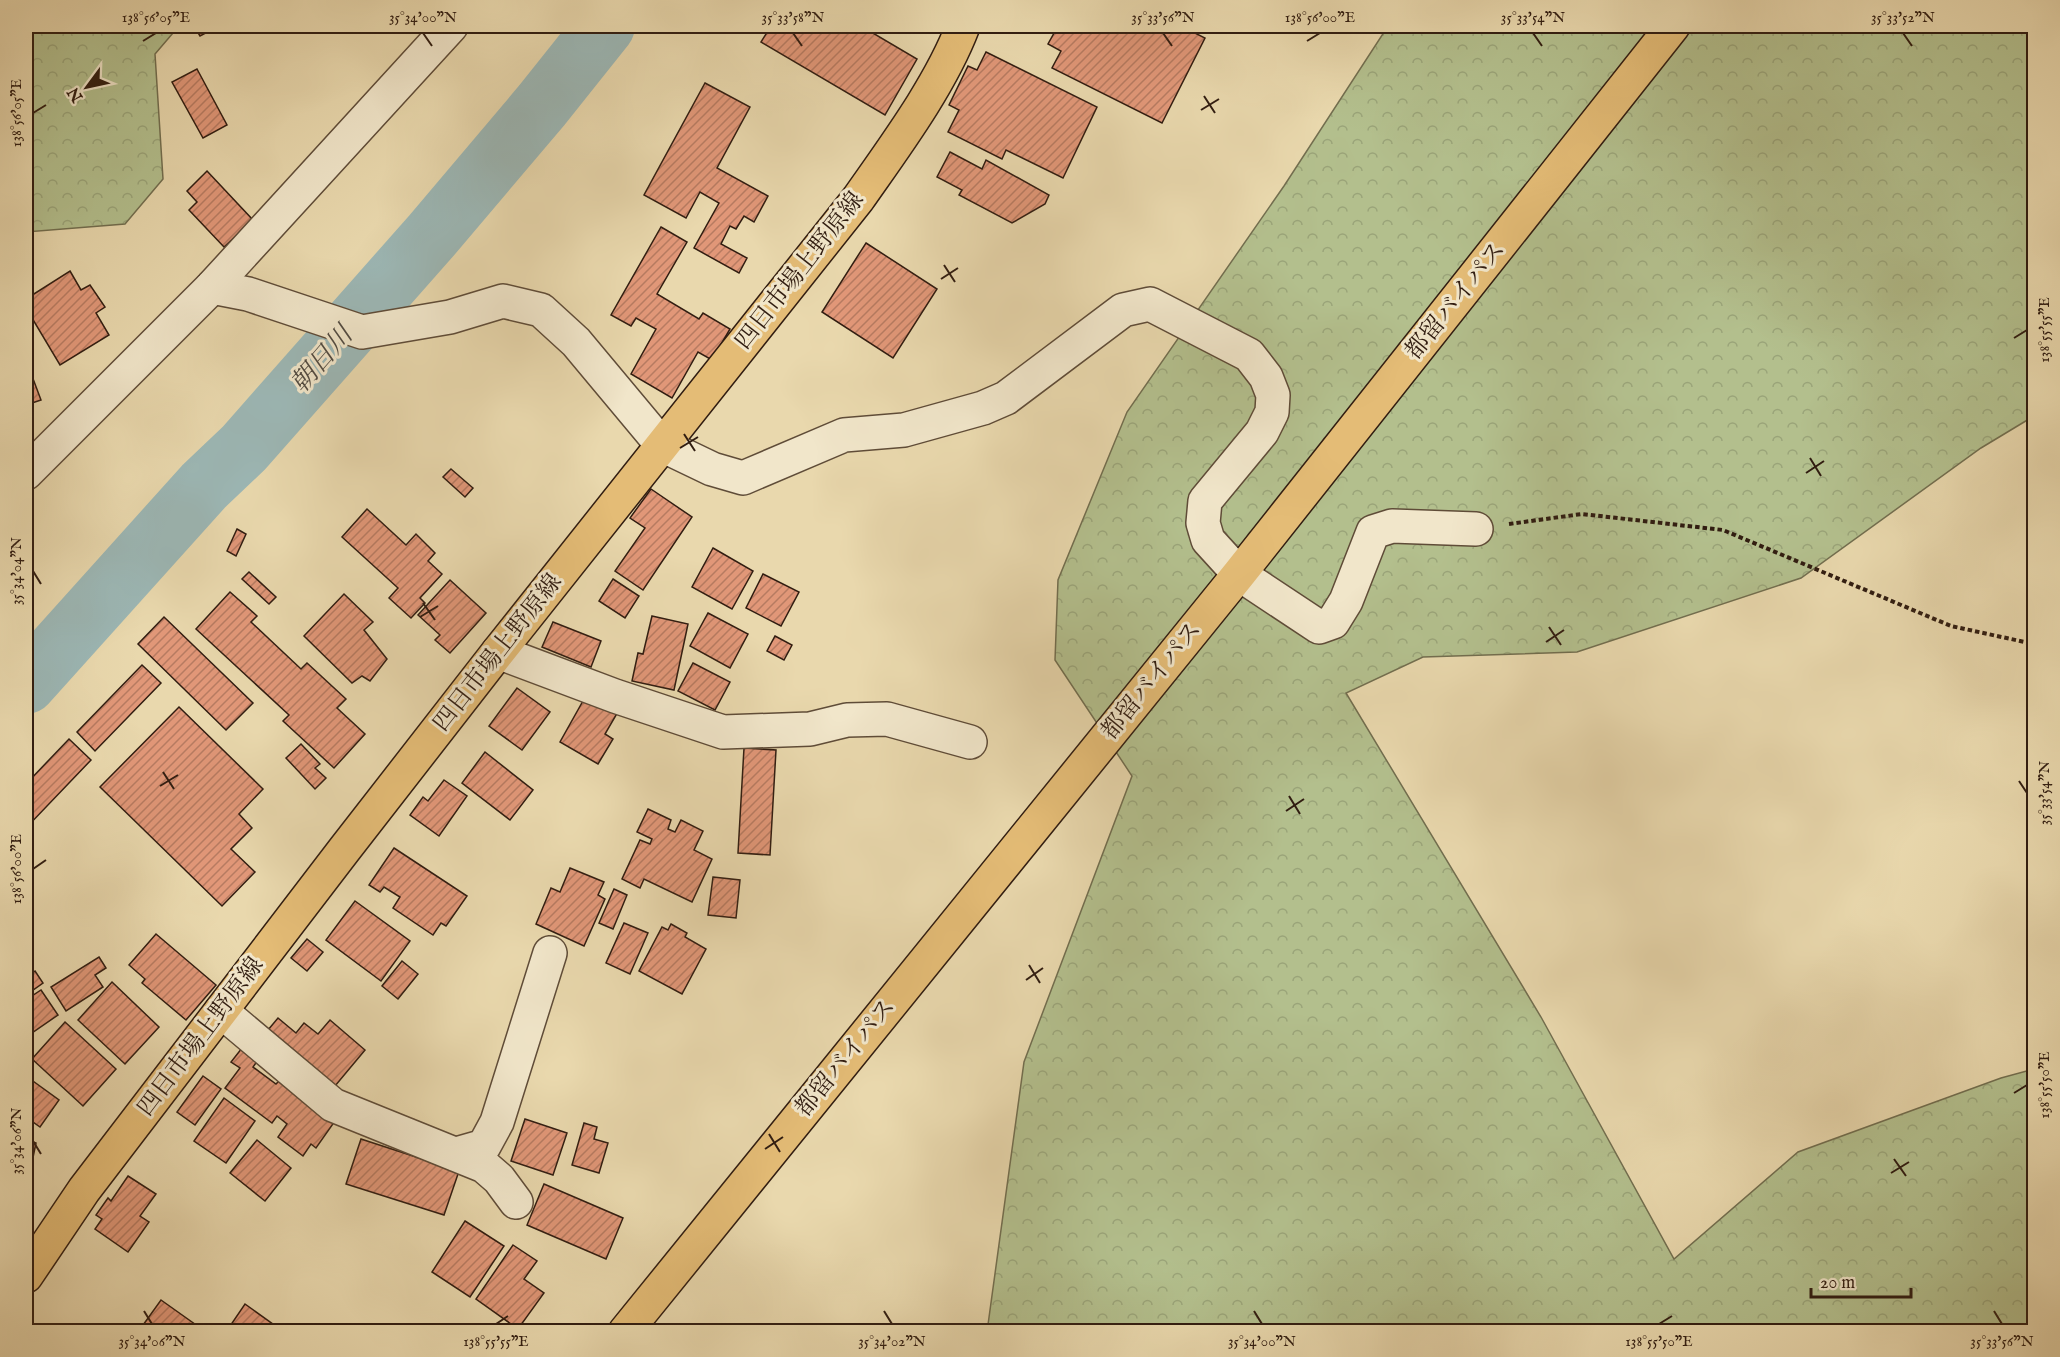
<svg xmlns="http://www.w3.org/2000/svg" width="2060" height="1357" font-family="'IM FELL English','Noto Serif JP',serif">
<defs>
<pattern id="forest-crowns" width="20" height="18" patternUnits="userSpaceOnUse" patternTransform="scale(1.5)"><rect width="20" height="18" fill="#b3bf8d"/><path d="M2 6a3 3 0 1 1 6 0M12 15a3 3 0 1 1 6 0" fill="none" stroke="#9aa479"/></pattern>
<pattern id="building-hatch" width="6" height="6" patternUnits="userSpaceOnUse" patternTransform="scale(1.5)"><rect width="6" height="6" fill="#e19778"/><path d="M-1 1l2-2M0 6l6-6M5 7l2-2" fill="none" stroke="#b77b61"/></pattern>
</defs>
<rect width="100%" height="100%" fill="#e9d8ad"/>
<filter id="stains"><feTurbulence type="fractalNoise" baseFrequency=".00333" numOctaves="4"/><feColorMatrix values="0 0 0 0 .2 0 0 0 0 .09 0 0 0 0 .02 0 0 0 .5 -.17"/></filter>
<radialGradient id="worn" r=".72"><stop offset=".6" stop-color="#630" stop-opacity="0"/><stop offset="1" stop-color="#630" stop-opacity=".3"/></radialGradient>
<g fill="url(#forest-crowns)" stroke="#726e4f" stroke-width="1.5">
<polygon points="26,26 179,26 155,54 163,179 125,224 26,232"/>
<polygon points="1388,26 2034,26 2034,416 1981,448 1801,578 1577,652 1423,657 1346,693 1541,1017 1674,1259 1798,1152 2001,1078 2034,1069 2034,1331 987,1332 1024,1062 1132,776 1055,660 1058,580 1127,412 1284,186"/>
</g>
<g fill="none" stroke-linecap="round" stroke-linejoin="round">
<polyline stroke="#9cb7b5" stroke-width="60" points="26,684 204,486 244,448 432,235 542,105 605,26"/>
</g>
<g fill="url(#building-hatch)" stroke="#311d11" stroke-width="1.5">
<polygon points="194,26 217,26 217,27 200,36"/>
<polygon points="771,26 861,26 917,59 885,115 761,42"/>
<polygon points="1058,26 1181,26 1205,38 1162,123 1052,68 1061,51 1048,44"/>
<polygon points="986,52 1097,107 1063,178 1006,150 1002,159 948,132 959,110 949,105 968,66 977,70"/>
<polygon points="197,69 227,125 203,138 172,82"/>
<polygon points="705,83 750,107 717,168 768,196 754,222 744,216 736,229 730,226 721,244 747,258 739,273 694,248 719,203 700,192 686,218 644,195"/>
<polygon points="950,152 982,169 986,160 1049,195 1045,204 1012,223 959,195 962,190 937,177"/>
<polygon points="207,171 253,220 224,247 189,210 197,202 187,191"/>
<polygon points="661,227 687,242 657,294 699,319 703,313 730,329 712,360 698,352 672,398 631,374 656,329 636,318 631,326 611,315"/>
<polygon points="866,243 937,289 893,358 822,312"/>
<polygon points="70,271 81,290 90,285 105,307 96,313 109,335 60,365 26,308 26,299"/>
<polygon points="26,360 41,400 26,405"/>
<polygon points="451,469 473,488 465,497 443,477"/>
<polygon points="651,489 692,517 643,590 615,571 645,528 630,518"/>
<polygon points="367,509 406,545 416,534 435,553 428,561 442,574 420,598 425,603 411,618 389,598 398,588 342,537"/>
<polygon points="237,529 246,534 236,556 227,551"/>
<polygon points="713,548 753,571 732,609 692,587"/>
<polygon points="249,572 276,597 269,604 242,579"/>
<polygon points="763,574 799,592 781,626 746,608"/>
<polygon points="613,579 639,596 625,618 599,601"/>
<polygon points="450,580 486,613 450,653 435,640 440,635 418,615"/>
<polygon points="230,592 257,616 251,622 301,669 307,663 346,699 337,708 365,734 334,768 283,721 289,715 196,629"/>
<polygon points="344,594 373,622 364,630 387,659 370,681 362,676 352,683 304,636"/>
<polygon points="708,613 748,634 730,668 690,646"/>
<polygon points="652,616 688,624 674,690 632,681 638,653 643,654"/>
<polygon points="164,617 253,703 226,730 138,644"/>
<polygon points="553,622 601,641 591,667 542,647"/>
<polygon points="775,636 792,645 784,660 767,651"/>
<polygon points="693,663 730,682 715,710 678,691"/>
<polygon points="142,665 161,683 95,751 77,732"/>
<polygon points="517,688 550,712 522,750 489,726"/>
<polygon points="588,692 619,710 605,734 613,739 598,764 560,742"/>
<polygon points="179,707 263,789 239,814 252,828 231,849 255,872 222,906 100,787"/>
<polygon points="69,739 91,760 26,828 26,784"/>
<polygon points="301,744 320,764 315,768 326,778 315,789 286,758"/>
<polygon points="744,748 776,750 770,855 738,853"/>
<polygon points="485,752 533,790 510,820 462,783"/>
<polygon points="444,780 467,796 439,836 410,815 423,797 428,801"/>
<polygon points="648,809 671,820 668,829 675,832 681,820 703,831 694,850 712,859 692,902 644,879 640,888 622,879 640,840 650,844 652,839 637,832"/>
<polygon points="394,848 467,896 446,926 441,923 433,935 393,908 400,897 384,887 380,892 369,885"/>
<polygon points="570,868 604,882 598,895 605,899 584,946 536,924 551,888 560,892"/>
<polygon points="713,877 740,880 736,918 708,915"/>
<polygon points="614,889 627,895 613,929 599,923"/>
<polygon points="355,901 410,941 381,981 326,940"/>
<polygon points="624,923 648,933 630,974 606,963"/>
<polygon points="671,924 687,933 685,937 706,949 682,994 639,971 662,927 668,930"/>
<polygon points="156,934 216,985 186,1020 142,983 145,979 129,965"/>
<polygon points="307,939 323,952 307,971 291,958"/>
<polygon points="99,957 106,968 95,975 103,987 66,1011 51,987"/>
<polygon points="402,961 418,974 398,999 382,986"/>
<polygon points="35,971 43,983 26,995 26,978"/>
<polygon points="112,982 159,1027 125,1064 78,1020"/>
<polygon points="41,990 58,1015 26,1037 26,1000"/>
<polygon points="278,1018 296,1033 304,1023 318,1034 330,1020 365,1050 330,1092 263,1036"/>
<polygon points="65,1022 116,1069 83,1106 32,1059"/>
<polygon points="242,1048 258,1060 253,1067 276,1084 280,1080 335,1121 316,1148 311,1144 303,1156 278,1137 287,1124 277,1116 272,1123 225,1088 240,1068 231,1062"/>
<polygon points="26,1076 59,1100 40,1127 26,1117"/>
<polygon points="203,1076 221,1089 195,1125 177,1112"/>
<polygon points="224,1098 255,1121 226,1163 194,1141"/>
<polygon points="525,1119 567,1133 553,1175 511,1161"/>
<polygon points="584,1123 597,1127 594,1139 608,1143 599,1173 572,1165"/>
<polygon points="361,1139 459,1171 444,1215 346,1184"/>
<polygon points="26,1140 36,1143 31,1167 26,1166"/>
<polygon points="257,1140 291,1168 265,1201 230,1173"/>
<polygon points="128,1176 156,1194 140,1216 149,1222 128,1252 95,1229 102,1219 96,1215 108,1198 111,1201"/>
<polygon points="544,1184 623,1218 606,1259 527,1225"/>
<polygon points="465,1221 504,1246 470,1297 432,1272"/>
<polygon points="513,1245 537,1261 524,1279 544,1293 518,1329 476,1299"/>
<polygon points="161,1300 206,1332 138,1332"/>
<polygon points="245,1304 277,1327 274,1332 226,1332"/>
</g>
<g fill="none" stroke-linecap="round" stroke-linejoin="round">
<defs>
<g id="minor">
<polyline points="212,287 248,294 362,332 450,317 503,301 541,310 576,342 662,445 712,469 743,478 844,435 904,430 983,408 1006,398 1123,310 1150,304 1249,355 1266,377 1273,395 1272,412 1262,432 1205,501 1203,523 1208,540 1239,574 1319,627 1333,622 1346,601 1373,532 1392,526 1476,529"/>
<polyline points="26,473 212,287 451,26"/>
<polyline points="498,652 615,696 723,732 810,729 847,720 887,719 970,742"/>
<polyline points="221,1011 333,1105 484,1166 499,1179 516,1202"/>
<polyline points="456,1154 484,1146 497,1122 550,953"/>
</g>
<path id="major" d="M26,1276l58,-86 260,-340 154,-198 360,-453c37,-53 82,-113 105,-173"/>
<polyline id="highway" points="625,1332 1239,574 1673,26"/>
</defs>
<use href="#minor" stroke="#5f4c38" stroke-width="36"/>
<use href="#major" stroke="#311d11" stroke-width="36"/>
<use href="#highway" stroke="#311d11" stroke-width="36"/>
<polyline stroke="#311d11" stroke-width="4" stroke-dasharray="4.5 3" stroke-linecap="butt" points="1509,524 1582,514 1723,530 1951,626 2034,644"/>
<use href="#minor" stroke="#f1e6ca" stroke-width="33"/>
<use href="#major" stroke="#e4bc76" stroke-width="33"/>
<use href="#highway" stroke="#e4bc76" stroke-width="33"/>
</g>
<path fill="none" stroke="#311d11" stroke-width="2" d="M423,33l9,13M793,33l9,13M1163,33l9,13M1533,33l9,13M1903,33l9,13M143,41l13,-8M1307,41l13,-8M1204,96l11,17M1201,110l18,-11M33,113l13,-8M944,265l11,17M941,279l17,-11M2014,338l13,-8M684,434l11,17M680,448l18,-11M1810,458l11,18M1806,473l18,-12M33,571l8,13M423,603l12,17M420,617l18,-11M1549,627l12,18M1546,642l18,-12M163,772l11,17M2019,781l8,12M160,786l18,-11M1289,796l11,18M1286,811l18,-12M33,869l13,-9M1029,965l11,18M1026,980l17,-12M2014,1093l13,-8M769,1134l11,18M33,1141l8,13M765,1149l18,-12M1894,1159l12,17M1891,1173l18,-11M144,1311l8,13M884,1311l8,13M1254,1311l8,13M1994,1311l8,13M496,1324l12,-8M1659,1324l13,-8"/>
<g text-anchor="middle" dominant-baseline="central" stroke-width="6" stroke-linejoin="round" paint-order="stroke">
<g font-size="24" fill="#311d11" stroke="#f1e6ca">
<text transform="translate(800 271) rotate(-52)">四日市場上野原線</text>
<text transform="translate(1456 301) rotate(-51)">都留バイパス</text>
<text transform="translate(498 653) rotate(-52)">四日市場上野原線</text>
<text transform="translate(1152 681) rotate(-51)">都留バイパス</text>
<text transform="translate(201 1037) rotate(-53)">四日市場上野原線</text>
<text transform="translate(846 1058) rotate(-51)">都留バイパス</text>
</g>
<g font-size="26" font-style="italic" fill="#514b42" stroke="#f1e6ca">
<text transform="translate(322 360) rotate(-49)">朝日川</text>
</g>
</g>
<rect width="2060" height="1357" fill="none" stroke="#e9d8ad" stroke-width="66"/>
<g transform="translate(87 87) rotate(237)" stroke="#f1e6ca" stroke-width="4.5" paint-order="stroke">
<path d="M0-4.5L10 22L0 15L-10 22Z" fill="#311d11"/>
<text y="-9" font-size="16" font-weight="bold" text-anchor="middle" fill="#311d11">N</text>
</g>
<path d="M1811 1288v9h100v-9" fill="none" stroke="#311d11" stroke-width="3"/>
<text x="1820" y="1288" font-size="18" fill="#311d11" stroke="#f1e6ca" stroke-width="4.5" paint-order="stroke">20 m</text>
<rect x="33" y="33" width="1994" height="1291" fill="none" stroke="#311d11" stroke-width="2"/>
<g font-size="15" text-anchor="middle" fill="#311d11">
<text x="156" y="22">138°56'05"E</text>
<text x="423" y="22">35°34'00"N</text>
<text x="793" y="22">35°33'58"N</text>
<text x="1163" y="22">35°33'56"N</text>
<text x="1320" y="22">138°56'00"E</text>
<text x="1533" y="22">35°33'54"N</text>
<text x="1903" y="22">35°33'52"N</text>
<text transform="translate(16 113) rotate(-90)" y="5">138°56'05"E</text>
<text transform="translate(2044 330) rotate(-90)" y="5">138°55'55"E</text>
<text transform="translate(16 571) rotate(-90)" y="5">35°34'04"N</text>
<text transform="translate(2044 793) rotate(-90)" y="5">35°33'54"N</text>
<text transform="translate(16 869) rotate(-90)" y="5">138°56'00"E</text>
<text transform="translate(2044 1085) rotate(-90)" y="5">138°55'50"E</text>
<text transform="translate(16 1141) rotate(-90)" y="5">35°34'06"N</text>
<text x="152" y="1346">35°34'06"N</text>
<text x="496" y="1346">138°55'55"E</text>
<text x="892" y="1346">35°34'02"N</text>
<text x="1262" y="1346">35°34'00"N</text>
<text x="1659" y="1346">138°55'50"E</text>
<text x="2002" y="1346">35°33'56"N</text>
</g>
<rect width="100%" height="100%" filter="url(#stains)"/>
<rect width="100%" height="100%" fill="url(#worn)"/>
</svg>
